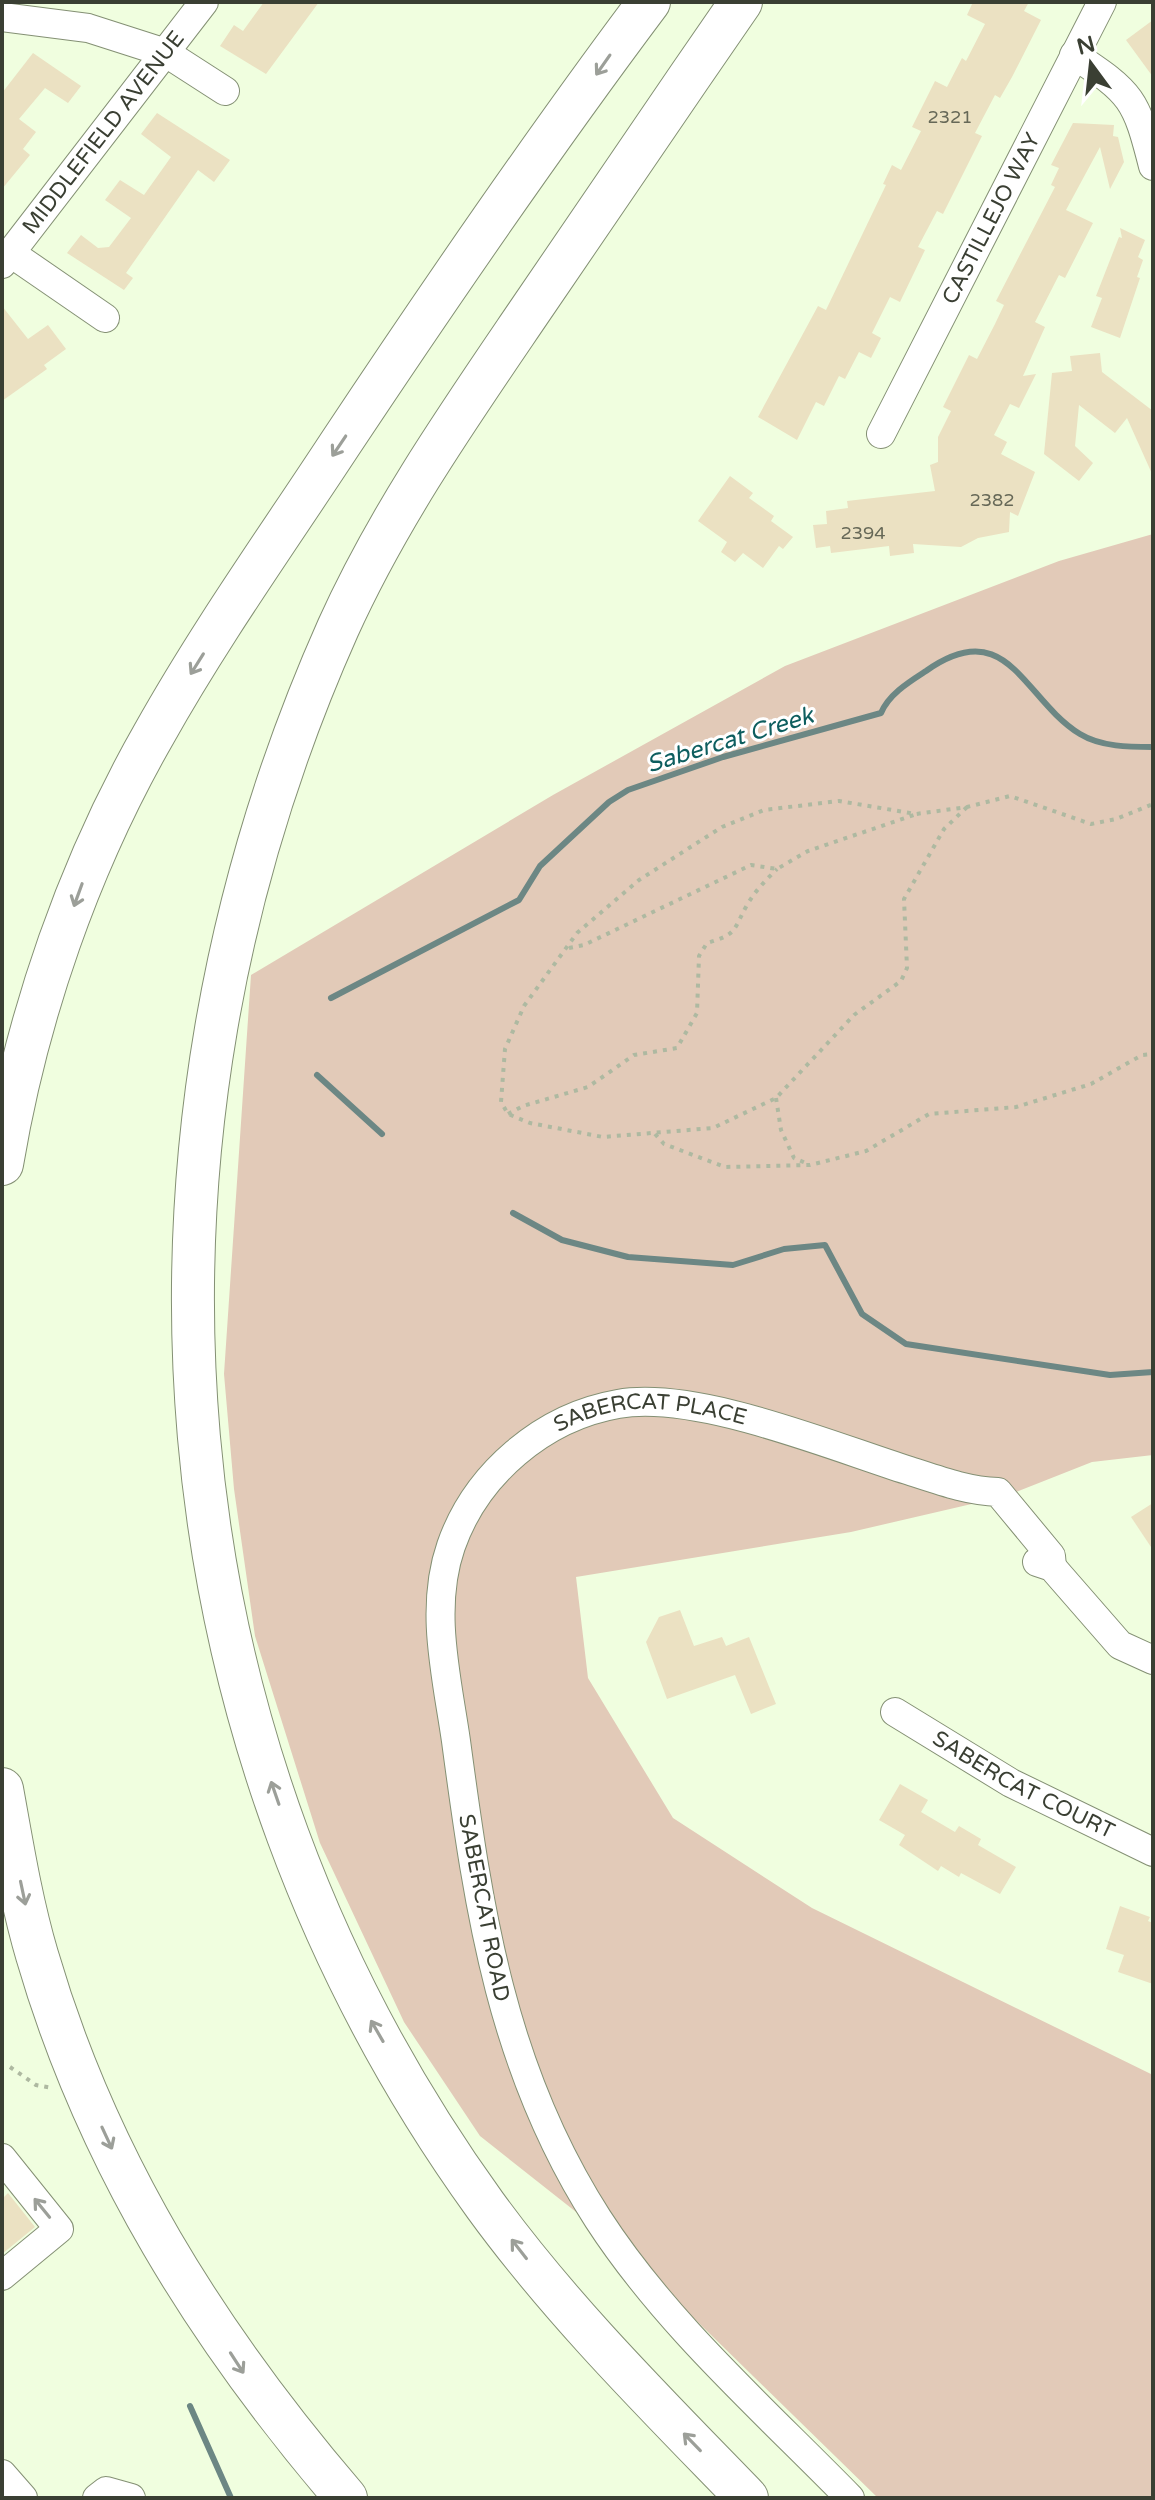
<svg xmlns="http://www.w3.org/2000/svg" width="1155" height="2500" font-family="'Varela Round',sans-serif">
<rect width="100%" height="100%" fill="#f0fedf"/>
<polygon fill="#e2cab8" points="1153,534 1153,1455 1092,1462 1006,1496 851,1532 576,1577 588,1678 673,1818 812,1908 1153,2075 1153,2498 878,2498 623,2249 480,2136 404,2022 320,1843 255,1636 234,1489 224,1374 251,975 553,795 785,666 1059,561"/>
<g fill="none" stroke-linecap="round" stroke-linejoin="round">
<g stroke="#6c8784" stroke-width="6">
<path d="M331,998l188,-98 21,-34 69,-64 19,-12 95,-33 158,-44c8,-19 28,-31 45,-42 82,-58 97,28 154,63 21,13 50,13 73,13"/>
<polyline points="317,1075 382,1134"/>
<polyline points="513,1213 562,1240 628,1257 733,1265 784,1249 825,1245 862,1314 906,1344 1110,1375 1153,1372"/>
<polyline points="190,2406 231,2498"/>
</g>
</g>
<g fill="#ebe1c2">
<polygon points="264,2 319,2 266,74 220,46 234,25 243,31"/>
<polygon points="973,2 1029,2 1024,11 1041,20 1012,77 1000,98 995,95 975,133 982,136 943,214 937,211 918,247 925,250 900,302 890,297 872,333 881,338 871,358 859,352 845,379 839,376 824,406 816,402 797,440 758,417 818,306 826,310 886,185 883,184 892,165 901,170 921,131 912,127 935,81 947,87 962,58 966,61 985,24 967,15"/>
<polygon points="1153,20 1153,77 1126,40"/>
<polygon points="33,53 81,86 68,103 45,88 19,119 36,132 23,149 30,155 2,189 2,93"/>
<polygon points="157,113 230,160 214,182 198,170 126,273 133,278 124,290 67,253 81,235 98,248 109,247 131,218 105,200 120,180 144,195 171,157 141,134"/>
<polygon points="1073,123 1114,125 1113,136 1118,137 1124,162 1110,189 1100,147 1066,210 1093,223 1065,278 1059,275 1035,322 1045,327 1023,376 1036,374 1019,408 1010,404 994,435 1007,442 1001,454 1035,472 1018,516 1010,512 1009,532 978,538 961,547 913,544 914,553 890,556 889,546 831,553 830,546 816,548 813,525 827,524 826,511 848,508 847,501 935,491 930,465 938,462 938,437 951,411 943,407 969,355 977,359 995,324 1004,305 996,301 1055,187 1051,185 1059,168 1051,165"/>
<polygon points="1120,228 1145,240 1138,257 1143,260 1137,277 1140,278 1120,338 1091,327 1102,298 1096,296 1119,237 1122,238"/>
<polygon points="2,306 28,339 48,325 66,349 44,365 47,369 2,401"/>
<polygon points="1100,353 1102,372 1153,411 1153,476 1127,418 1115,433 1079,405 1075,446 1093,463 1079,481 1044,454 1052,373 1072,371 1070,356"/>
<polygon points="730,476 753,493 749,498 774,516 771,521 793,537 783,549 779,546 763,568 743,553 735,562 721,552 727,542 698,521"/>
<polygon points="1153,1503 1153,1550 1131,1517"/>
<polygon points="680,1610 694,1646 722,1637 726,1646 749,1637 776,1704 751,1714 735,1675 667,1699 646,1642 659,1617"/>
<polygon points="900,1784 928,1800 921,1812 955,1832 959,1826 981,1839 978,1845 1016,1867 1000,1894 961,1873 959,1877 941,1866 938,1871 899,1845 905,1835 879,1820"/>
<polygon points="1120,1906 1150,1917 1148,1921 1153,1923 1153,1984 1118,1972 1124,1955 1106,1949"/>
<polygon points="8,2193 35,2227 2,2254 2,2199"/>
</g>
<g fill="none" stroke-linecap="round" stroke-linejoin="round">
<defs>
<g id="minor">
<polyline points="2,17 88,28 166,53 225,91"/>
<path d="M1074,55c58,38 62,44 79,111"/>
<polyline points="12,254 105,318"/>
<path id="s1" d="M2,264l202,-262"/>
<path id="s2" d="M881,434l221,-432"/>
<polyline points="1037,1562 1052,1567 1120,1645 1153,1660"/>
<path id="s3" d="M895,1712l116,71 142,69"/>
<polyline points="2,2158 59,2229 2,2276"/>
<polyline points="2,2474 23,2498"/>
<polyline points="97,2498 106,2491 131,2498"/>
<path id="s4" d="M850,2498c-87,-89 -184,-174 -252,-279 -96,-149 -119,-306 -142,-478 -9,-63 -27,-132 -5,-195 25,-72 92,-129 167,-142 78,-14 213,42 289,66 31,10 60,21 91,22l53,64 1,11"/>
</g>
<g id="highway">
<path d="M741,2c-72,104 -143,209 -214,313 -68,100 -139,202 -189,313 -231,518 -189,1112 147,1577 77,106 171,199 262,293"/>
<path d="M2,1164c25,-149 77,-299 152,-430 56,-100 123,-194 186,-290 99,-149 201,-298 309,-442"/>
<path d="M2,1789c10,55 19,112 35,166 60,206 170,381 309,543"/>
</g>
</defs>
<use href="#minor" stroke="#849074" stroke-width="30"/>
<use href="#highway" stroke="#849074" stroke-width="44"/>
<g stroke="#aeb9a1" stroke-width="4" stroke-dasharray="4 6" stroke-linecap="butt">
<polyline points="967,807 944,829 904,899 907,968 901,981 854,1015 776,1098 713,1128 603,1137 530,1123 508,1114 501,1102 505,1049 524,1006 577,933 639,880 722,827 764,810 839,801 916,814 967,807 1010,796 1091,824 1116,819 1153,804"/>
<polyline points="569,948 584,945 751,865 777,869 808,851 914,815"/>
<polyline points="776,1098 781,1130 794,1158 808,1164"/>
<path d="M508,1114l15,-8 65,-19 46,-32 43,-7 20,-35 2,-57 8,-13c31,-9 26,-13 40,-38 8,-14 19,-25 30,-36"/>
<polyline points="655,1134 664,1144 725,1167 810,1165 866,1151 929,1114 1016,1107 1091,1084 1142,1055 1153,1054"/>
<polyline points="10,2067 36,2085 52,2088"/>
</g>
<use href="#minor" stroke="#fff" stroke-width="28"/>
<use href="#highway" stroke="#fff" stroke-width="42"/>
</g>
<defs><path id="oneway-shaft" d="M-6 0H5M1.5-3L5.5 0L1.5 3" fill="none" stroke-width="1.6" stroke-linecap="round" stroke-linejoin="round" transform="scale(2)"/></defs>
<g stroke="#9c9f99">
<use href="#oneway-shaft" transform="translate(603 65) rotate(125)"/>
<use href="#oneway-shaft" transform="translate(339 446) rotate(124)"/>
<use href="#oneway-shaft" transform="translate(197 664) rotate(122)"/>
<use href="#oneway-shaft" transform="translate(78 895) rotate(110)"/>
<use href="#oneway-shaft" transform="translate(275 1793) rotate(-109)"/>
<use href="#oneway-shaft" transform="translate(23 1893) rotate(78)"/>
<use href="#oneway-shaft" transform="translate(377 2031) rotate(-120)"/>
<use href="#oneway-shaft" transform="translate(107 2138) rotate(65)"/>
<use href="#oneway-shaft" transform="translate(42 2208) rotate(-129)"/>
<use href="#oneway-shaft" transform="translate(519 2249) rotate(-128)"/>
<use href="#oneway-shaft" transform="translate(237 2363) rotate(57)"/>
<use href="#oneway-shaft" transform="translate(692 2442) rotate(-134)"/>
</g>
<g text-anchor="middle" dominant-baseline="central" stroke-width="6" stroke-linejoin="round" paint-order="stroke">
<g font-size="18" fill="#666857">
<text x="950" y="117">2321</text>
<text x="992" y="500">2382</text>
<text x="863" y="533">2394</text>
</g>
<g font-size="22" fill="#3a3f33" stroke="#fff">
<text stroke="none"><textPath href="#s1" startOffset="166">MIDDLEFIELD AVENUE</textPath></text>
<text stroke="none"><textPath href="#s2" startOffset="242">CASTILLEJO WAY</textPath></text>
<text stroke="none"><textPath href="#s4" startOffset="1338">SABERCAT PLACE</textPath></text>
<text stroke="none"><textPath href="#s3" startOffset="148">SABERCAT COURT</textPath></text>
<text transform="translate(484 1908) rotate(79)">SABERCAT ROAD</text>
</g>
<g font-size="24" font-style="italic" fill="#0d5e5f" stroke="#fff">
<text transform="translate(730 740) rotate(-17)">Sabercat Creek</text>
</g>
</g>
<rect width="1155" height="2500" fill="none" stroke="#3a3f33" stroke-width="8"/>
<g transform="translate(1091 64) rotate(345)" stroke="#ffffff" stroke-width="6" paint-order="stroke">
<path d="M0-6L14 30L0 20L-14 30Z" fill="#3a3f33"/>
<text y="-12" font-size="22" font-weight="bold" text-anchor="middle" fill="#3a3f33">N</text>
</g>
</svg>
